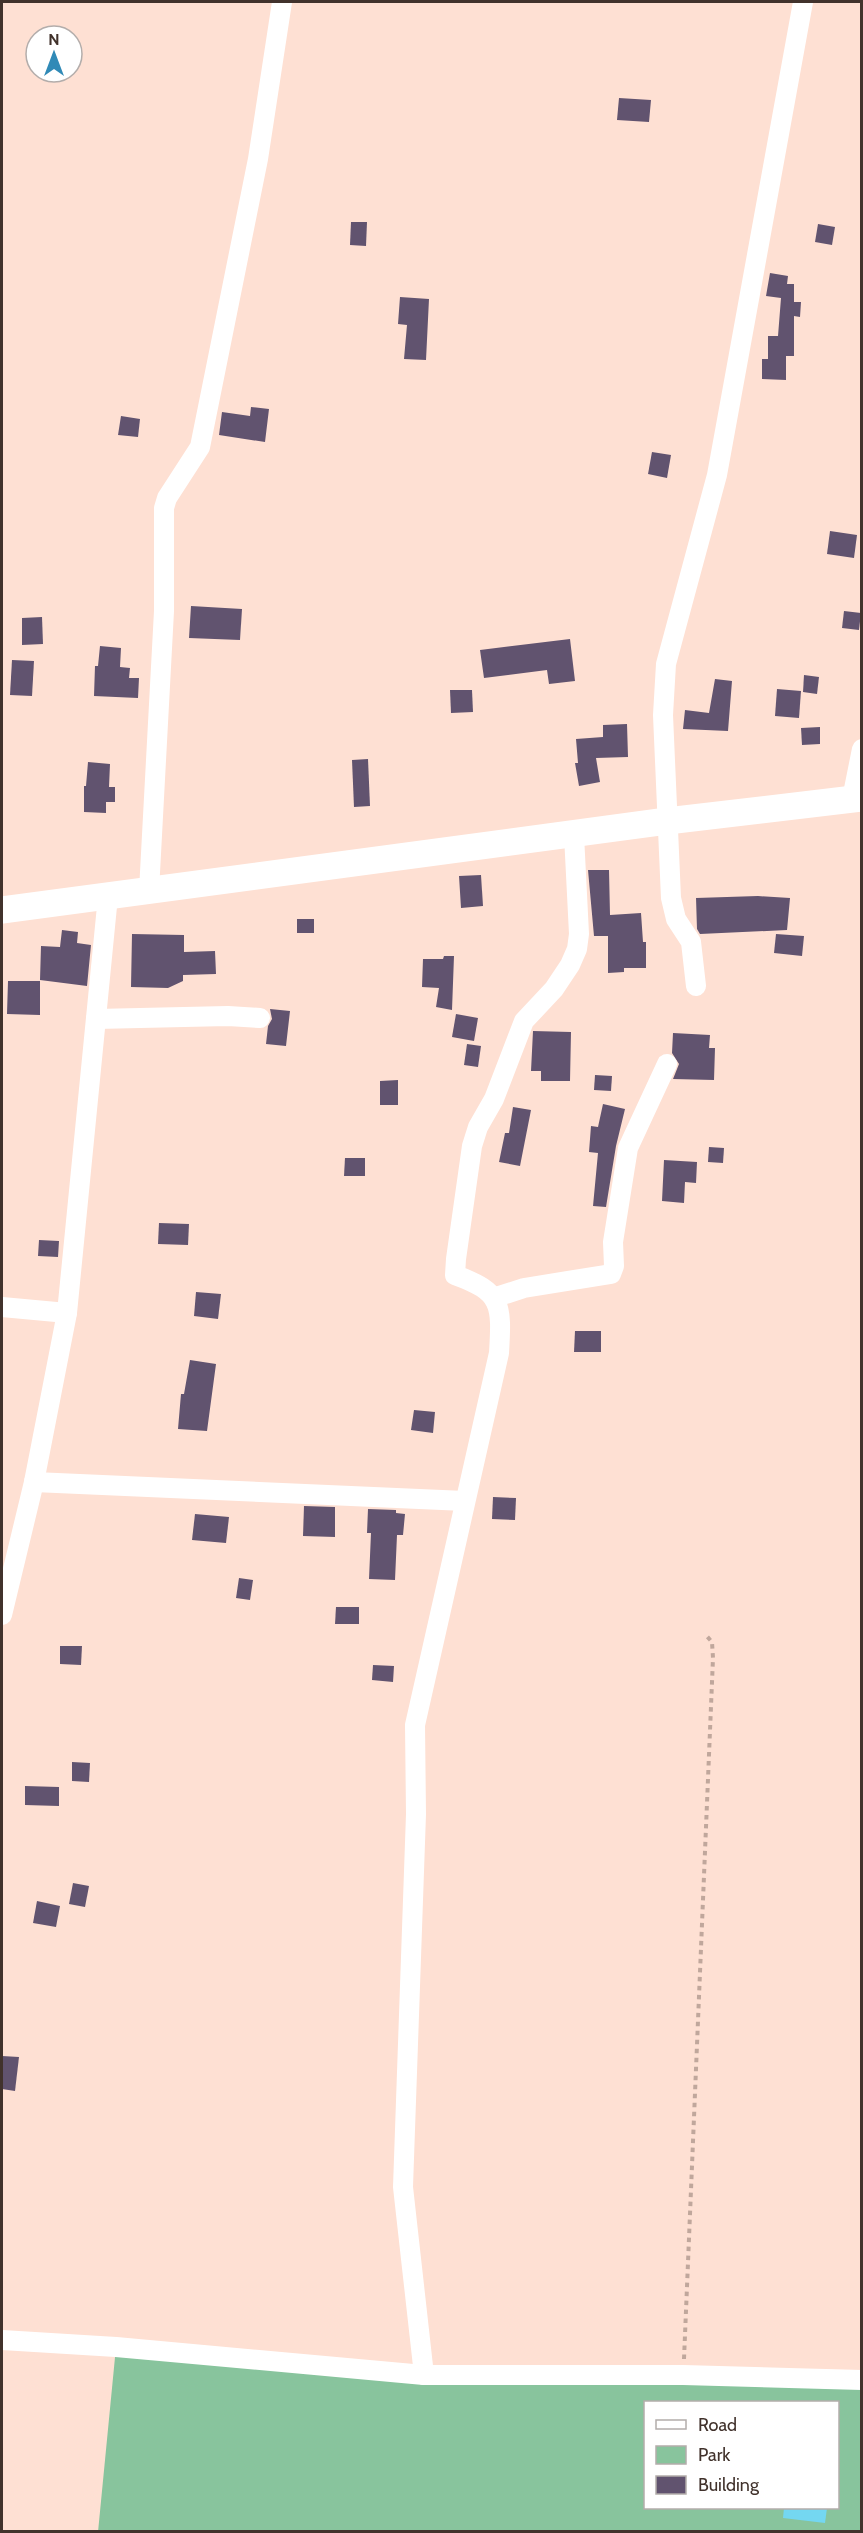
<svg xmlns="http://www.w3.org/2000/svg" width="863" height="2533" font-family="Cabin,sans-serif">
<rect width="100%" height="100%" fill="#fee0d3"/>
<path fill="#88c49d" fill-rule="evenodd" d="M116,2347l308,28 437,8v148l-763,1zM646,2402h192v106h-192z"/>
<polygon fill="#74d7f1" points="784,2508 827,2508 825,2523 783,2518"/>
<g fill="#61536f">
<polygon points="619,98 651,100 649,122 617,120"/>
<polygon points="351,222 367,222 366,246 350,245"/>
<polygon points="818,224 835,227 832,245 815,242"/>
<polygon points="770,273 788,276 787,284 794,284 794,302 801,302 800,317 794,316 794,356 786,356 786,380 762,379 762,359 768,359 768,336 778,336 781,298 766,296"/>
<polygon points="400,297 429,299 426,360 404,359 407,325 398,324"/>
<polygon points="251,407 269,409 265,442 219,435 222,412 250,416"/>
<polygon points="121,416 140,419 138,437 118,435"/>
<polygon points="652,452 671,455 667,478 648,474"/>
<polygon points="830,531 857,535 854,558 827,554"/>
<polygon points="191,606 242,609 240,640 189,638"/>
<polygon points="844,611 861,613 859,630 842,628"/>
<polygon points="42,617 43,644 22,645 22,618"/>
<polygon points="570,639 575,681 549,684 547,670 484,678 480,650"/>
<polygon points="100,646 121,648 120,667 130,668 129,678 139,678 138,698 94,696 95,666 98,666"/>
<polygon points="12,660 34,661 32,696 10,695"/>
<polygon points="804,675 819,677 817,694 803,692"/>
<polygon points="715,679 732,681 728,731 683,729 685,710 709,713"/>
<polygon points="777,689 801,691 799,718 775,716"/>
<polygon points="450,690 472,690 473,712 451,713"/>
<polygon points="627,724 628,757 596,758 600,782 579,786 575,763 578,763 576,739 603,737 603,725"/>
<polygon points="820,727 820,744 802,745 801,728"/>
<polygon points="368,759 370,806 354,807 352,760"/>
<polygon points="88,762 110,764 109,787 115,787 115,802 106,802 106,813 84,812 84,786 86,786"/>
<polygon points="588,870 609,870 610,915 641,913 643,942 646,942 646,968 624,968 624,972 608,973 608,936 594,936"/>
<polygon points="481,875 483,906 461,908 459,876"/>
<polygon points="758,896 790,898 787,930 700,934 697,929 696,898"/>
<rect x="297" y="919" width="17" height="14"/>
<polygon points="62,930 78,932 77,943 91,945 87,986 40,980 41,946 60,947"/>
<polygon points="132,934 184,935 184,952 215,951 216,974 183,975 183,981 168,988 131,987"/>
<polygon points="776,934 804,936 802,956 774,953"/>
<polygon points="444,956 454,956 452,1010 436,1007 439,988 422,987 423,959 443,959"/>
<polygon points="8,981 40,981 40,1015 7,1014"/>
<polygon points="270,1009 290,1011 286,1046 266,1044 268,1026 272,1019"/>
<polygon points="456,1014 478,1018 474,1041 452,1037"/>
<polygon points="533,1031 571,1032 570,1081 541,1081 541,1071 531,1071"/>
<polygon points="673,1033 710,1035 709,1048 715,1048 714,1080 673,1079 679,1064 672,1053"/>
<polygon points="467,1044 481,1046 478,1067 464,1065"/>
<polygon points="595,1075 612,1076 611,1091 594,1090"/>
<polygon points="398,1080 398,1105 380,1105 380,1081"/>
<polygon points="603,1104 625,1109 616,1146 606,1207 593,1206 598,1153 589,1152 591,1126 598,1127"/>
<polygon points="513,1107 531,1110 520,1166 499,1162 505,1133 509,1133"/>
<polygon points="709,1147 724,1148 723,1163 708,1162"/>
<polygon points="345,1158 365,1158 365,1176 344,1176"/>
<polygon points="664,1160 697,1162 696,1183 685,1182 684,1203 662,1201"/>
<polygon points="159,1223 189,1224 188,1245 158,1244"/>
<polygon points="39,1240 59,1241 58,1257 38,1256"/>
<polygon points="196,1292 221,1294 218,1319 194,1316"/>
<polygon points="575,1331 601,1331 601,1352 574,1352"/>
<polygon points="190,1360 216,1364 207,1431 178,1429 181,1394 184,1394"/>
<polygon points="414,1410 435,1412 433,1433 411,1430"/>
<polygon points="493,1497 516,1498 515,1520 492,1519"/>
<polygon points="304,1506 335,1507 335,1537 303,1536"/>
<polygon points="368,1509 396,1510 396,1513 405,1514 403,1535 397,1535 395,1580 369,1579 371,1533 367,1533"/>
<polygon points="195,1514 229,1517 226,1543 192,1540"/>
<polygon points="239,1578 253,1580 250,1600 236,1598"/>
<polygon points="336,1607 359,1607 359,1624 335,1624"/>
<polygon points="60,1646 82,1646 81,1665 60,1664"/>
<polygon points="373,1665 394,1666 393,1682 372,1680"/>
<polygon points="72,1762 90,1763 89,1782 72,1781"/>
<polygon points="25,1786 59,1787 59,1806 25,1805"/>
<polygon points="73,1883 89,1886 85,1907 69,1904"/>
<polygon points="37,1901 60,1906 56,1927 33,1923"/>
<polygon points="2,2056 19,2057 15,2091 2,2089"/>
</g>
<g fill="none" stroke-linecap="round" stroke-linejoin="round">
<polyline stroke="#c0a79c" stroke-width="4" stroke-dasharray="4.5 4.5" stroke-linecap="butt" points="684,2359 713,1658 712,1642 705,1634"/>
<g stroke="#fff" stroke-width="20">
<polyline points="852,799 862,749"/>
<polyline points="149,891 164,611 164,508 167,498 200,447 202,437 258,159 282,2"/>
<polyline points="696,986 691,942 676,919 671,898 663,715 666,664 717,475 803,2"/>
<polyline points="96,1019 228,1016 260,1018"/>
<polyline points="496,1297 524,1288 611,1274 614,1266 613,1242 628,1148 667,1064"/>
<polyline points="2,1307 67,1313"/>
<polyline points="34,1482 465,1501"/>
<polyline points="2,1615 34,1482 67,1313 108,896"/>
<polyline points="2,2340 116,2347 424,2375 683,2375 862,2380"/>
<path d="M424,2375l-21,-188 13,-373 -1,-89 84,-372c3,-49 3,-61 -44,-78l1,-16 16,-113 6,-19 16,-28 30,-78 30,-32 16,-24 7,-16 2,-15 -5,-99"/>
</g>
<polyline stroke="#fff" stroke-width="27" points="2,910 667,821 862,798"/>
</g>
<rect width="863" height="2533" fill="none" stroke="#41322c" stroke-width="6"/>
<rect x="644" y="2401" width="195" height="108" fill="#ffffff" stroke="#b3adab" stroke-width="1.5"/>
<rect x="656" y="2420" width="30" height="9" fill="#ffffff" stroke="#b3adab" stroke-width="1.5"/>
<text x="698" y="2431" font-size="18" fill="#41322c">Road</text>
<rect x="656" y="2446" width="30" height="18" fill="#88c49d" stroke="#b3adab" stroke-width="1.5"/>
<text x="698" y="2461" font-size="18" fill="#41322c">Park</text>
<rect x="656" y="2476" width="30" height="18" fill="#61536f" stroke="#b3adab" stroke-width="1.5"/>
<text x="698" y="2491" font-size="18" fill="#41322c">Building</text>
<g transform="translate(54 54)"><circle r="28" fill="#ffffff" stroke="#b3adab" stroke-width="1.5"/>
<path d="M0-4.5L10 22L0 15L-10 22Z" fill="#308ab7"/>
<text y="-9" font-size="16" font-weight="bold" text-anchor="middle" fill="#41322c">N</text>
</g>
</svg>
